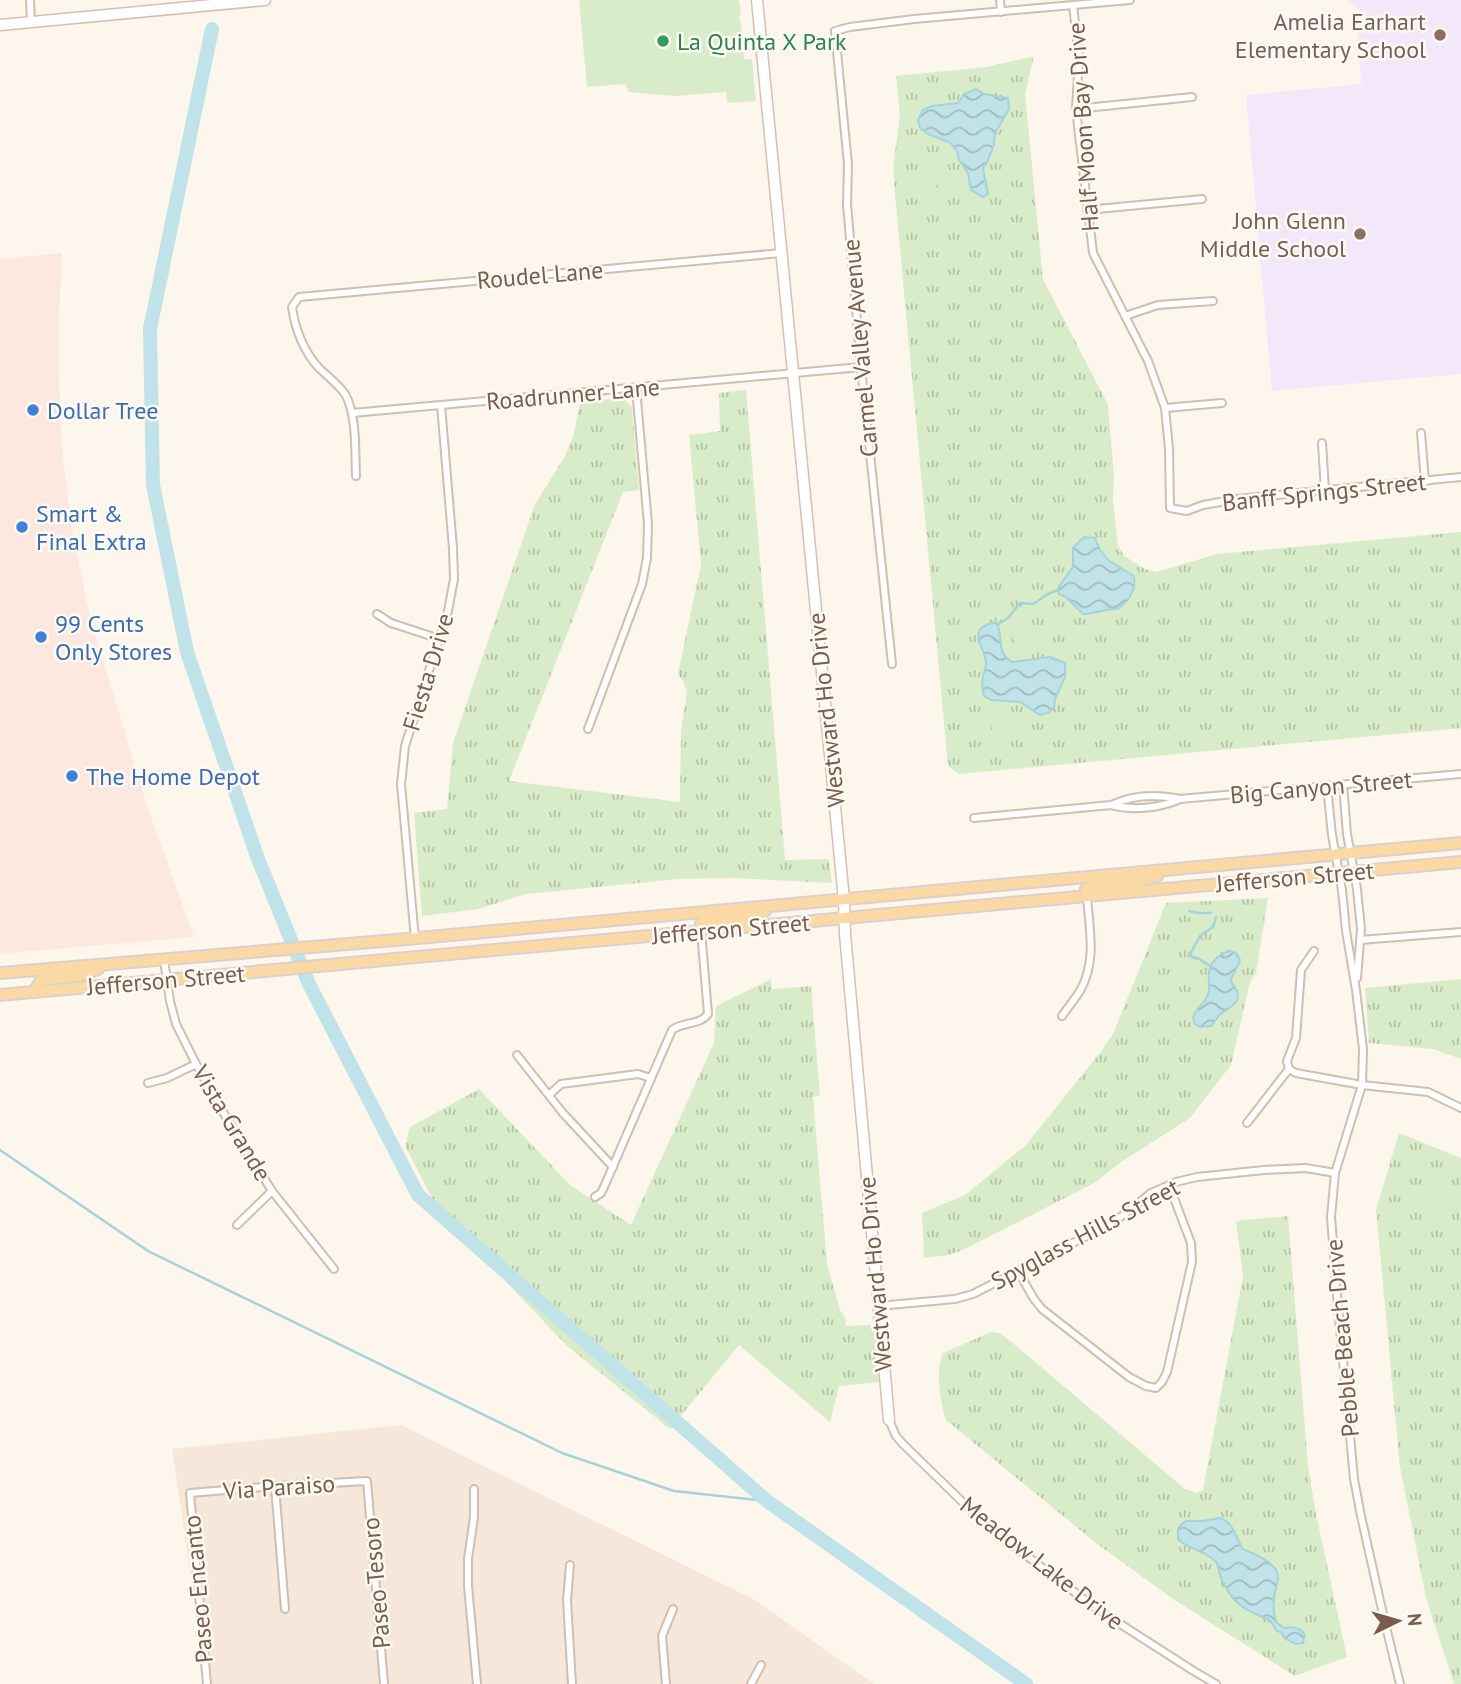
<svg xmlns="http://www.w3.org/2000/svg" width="1461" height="1684" font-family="'PT Sans',sans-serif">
<defs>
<pattern id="grass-tufts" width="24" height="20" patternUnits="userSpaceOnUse" patternTransform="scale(1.75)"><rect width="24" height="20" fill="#d8ecc9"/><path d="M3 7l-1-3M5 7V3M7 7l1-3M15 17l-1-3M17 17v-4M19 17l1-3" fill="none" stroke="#b4c2a5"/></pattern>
<pattern id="water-waves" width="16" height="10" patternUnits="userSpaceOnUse" patternTransform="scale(1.75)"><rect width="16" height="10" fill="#bfe3e8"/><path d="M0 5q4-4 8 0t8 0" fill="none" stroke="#a0bbbe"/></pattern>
</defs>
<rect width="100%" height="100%" fill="#fdf6ec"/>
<polygon fill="#f5e8da" points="401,1425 755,1600 874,1684 207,1684 172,1449"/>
<polygon fill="#fde8e0" points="62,253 58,338 61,438 70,519 86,600 102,657 146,803 194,937 9,953 0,953 0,259"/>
<polygon fill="#f3e8fa" points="1348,0 1461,0 1461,374 1272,391 1246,95 1361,84 1357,25 1363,13"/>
<g fill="url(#grass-tufts)">
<polygon points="1034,56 1025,94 1043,279 1108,405 1114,476 1113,500 1118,545 1124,556 1145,569 1156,572 1217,554 1461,532 1461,728 959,774 948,766 895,194 893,167 900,116 896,76 987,67"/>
<polygon points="746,390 785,860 829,859 832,883 735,878 678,879 526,894 478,909 422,916 414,813 447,809 453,743 535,504 564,458 573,437 580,402 623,398 632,407 639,490 623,492 509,781 680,802 681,732 687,692 683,681 678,674 701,564 689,435 720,431 719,393"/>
<polygon points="1268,898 1256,973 1250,982 1231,1065 1190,1118 1121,1162 1096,1182 963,1250 948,1255 924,1258 922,1213 965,1195 1026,1145 1102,1050 1113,1034 1166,903"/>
<polygon points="771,979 772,989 811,986 820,1095 813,1097 827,1264 840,1310 845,1317 846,1326 873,1325 879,1382 839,1386 830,1422 739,1345 670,1429 566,1345 439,1211 405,1146 410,1127 479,1089 570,1185 631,1225 714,1043 716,1006"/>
<polygon points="1461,979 1461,1059 1433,1049 1369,1043 1365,988"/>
<polygon points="1399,1133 1461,1158 1461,1684 1454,1684 1426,1598 1400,1467 1376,1210"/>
<path d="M1288,1216l20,251 8,47 31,143 -52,19 -122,-77 -77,-56 -150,-123c-6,-19 -11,-49 -3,-67l48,-21 8,1 9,6 177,150 11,4 7,-3 40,-214 -7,-55z"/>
</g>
<g fill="#d8ecc9">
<polygon points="579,0 739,0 741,13 739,17 741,23 744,59 752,59 756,101 727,103 726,92 674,96 629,92 625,84 587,87"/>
<path d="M928,160l11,2 4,8c0,8 -6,19 -15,21l-8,-4c-7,-11 -6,-23 8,-27z"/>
<path d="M1022,620c11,2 11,13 13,23l-3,5h-9l-11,-9 -2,-11 7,-6z"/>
<path d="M1012,712l11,8c0,9 -11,12 -19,14l-12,-5 -3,-7c4,-11 14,-10 23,-10z"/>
<path d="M1441,1189l6,2c3,9 -3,21 -11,27l-9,-2 -5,-7c1,-8 10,-18 19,-20z"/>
</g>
<g fill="url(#water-waves)" stroke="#a5d3da" stroke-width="2">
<polygon points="976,89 984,94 1008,98 1009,109 995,133 994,144 987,163 983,168 988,194 983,197 971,190 968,173 959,160 957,152 951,143 928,134 920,128 918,120 923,110 932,106 958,103 964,94"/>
<path d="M1084,537l11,1 5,12 8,10 26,16c2,15 -4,23 -16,33 -12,-1 -22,5 -35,5l-17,-17 -7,-3 -1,-6 15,-21v-19z"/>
<path d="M996,622c9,15 -2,29 16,40l38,-5 15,6v14l-10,22 -1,8 -4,5 -10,3 -20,-13 -29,-2 -7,-4c-1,-4 -2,-8 -2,-12 0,-7 4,-15 4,-22 -1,-15 -22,-34 10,-40z"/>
<path d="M1229,951l7,2 4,7c-1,5 -9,17 -9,21 1,4 5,7 6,10 4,13 -8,16 -15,22 -4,3 -8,9 -11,13l-11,1 -5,-3 -2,-6c2,-10 12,-14 15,-24 2,-6 1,-7 1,-12 -2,-17 5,-25 20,-31z"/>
<path d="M1220,1518c15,6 15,19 23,31 61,25 21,31 33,73l8,6c9,-2 16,-1 21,7l-2,8 -7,1 -12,-6 -2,-5 -6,-3 -6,-10c-24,-9 -38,-16 -49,-42 -2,-5 -2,-11 -5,-16 -10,-12 -28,-12 -38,-23v-10c8,-12 10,-7 22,-8 7,0 14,-2 20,-3z"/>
</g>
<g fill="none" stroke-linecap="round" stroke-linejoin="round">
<g stroke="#a5d3da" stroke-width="2.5">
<polyline points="997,625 1008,618 1020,603 1033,604 1048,594 1058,590"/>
<polyline points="1189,911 1199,913 1211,913"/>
<polyline points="1210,966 1199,959 1192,957 1190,954 1200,936 1213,927 1216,917"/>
<polyline points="0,1150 148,1251 562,1453 674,1491 767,1501"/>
</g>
<polyline stroke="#bfe3e8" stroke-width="14" points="212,29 150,329 153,485 187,652 258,859 309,984 418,1195 767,1501 1026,1684"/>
<defs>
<g id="street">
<polyline points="30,0 31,22"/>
<polyline points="1000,0 1001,12"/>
<polyline points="1073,5 1079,58 1076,109 1093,253 1148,361 1165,408 1169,449 1170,508 1187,511 1203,505 1237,499 1461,477"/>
<polyline points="1076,109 1192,97"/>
<polyline points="1087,210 1202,199"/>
<polyline points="1125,316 1158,305 1213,301"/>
<polyline points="1165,408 1222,403"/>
<polyline points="352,413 861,367"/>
<polyline points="1421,433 1425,482"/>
<polyline points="1322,443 1325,491"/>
<path d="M356,476c-1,-23 1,-62 -11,-82 -7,-10 -18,-18 -27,-27 -15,-17 -23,-39 -26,-60l7,-10 483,-44"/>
<polyline points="377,614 391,623 440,639"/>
<polyline points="892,664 861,367 847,204 848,164 835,31 850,27 914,19 1130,0"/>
<polyline points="588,729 642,584 647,558 648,524 636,388"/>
<polyline points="1343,785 1347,834 1357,889 1361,929 1357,978"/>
<polyline points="1327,786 1332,835 1342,890 1346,931 1356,990 1363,1049 1362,1085 1335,1173 1331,1217 1337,1295 1354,1479 1361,1516 1385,1623 1400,1684"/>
<path d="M1111,805c21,-10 46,-11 69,-6l281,-25"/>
<path d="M974,818l137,-13c22,6 47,3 67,-5"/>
<polyline points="415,939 401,784 405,746 448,611 454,579 453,548 441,405"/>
<polyline points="1360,940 1461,932"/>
<polyline points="1314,951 1301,970 1296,1038 1287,1061 1289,1069 1296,1073 1362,1085 1428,1092 1461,1108"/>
<polyline points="164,960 170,1001 176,1024 196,1064 227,1119 272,1191 334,1269"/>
<path d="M1062,1016c6,-9 14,-18 19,-27 16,-30 8,-61 6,-93"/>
<polyline points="517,1055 562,1112 613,1167"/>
<polyline points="148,1083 167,1078 196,1064"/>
<polyline points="549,1095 561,1084 638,1074 651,1078"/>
<polyline points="1247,1123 1289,1069"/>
<path d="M595,1197l6,-4 3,-6 68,-157c11,-9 27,-4 36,-16l-7,-83"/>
<polyline points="237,1225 272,1191"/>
<polyline points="1018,1271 1034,1299 1042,1309 1129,1377 1146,1386 1156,1388 1162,1382 1167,1372 1192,1262 1191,1243 1169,1185"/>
<polyline points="878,1306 955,1299 973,1294 1108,1225 1125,1214 1151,1193 1176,1182 1197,1177 1264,1170 1306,1168 1335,1173"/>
<polyline points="889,1420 896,1436 903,1444 981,1520 1040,1566 1097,1609 1192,1670 1216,1684"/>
<polyline points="275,1486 285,1609"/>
<polyline points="474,1489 474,1517 468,1559 468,1586 477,1684"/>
<polyline points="570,1565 567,1600 572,1684"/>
<polyline points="207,1684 190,1493 275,1486 367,1481 384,1684"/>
<polyline points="666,1684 662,1636 673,1609"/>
<polyline points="751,1684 761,1665"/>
</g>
<g id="secondary">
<polyline points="757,0 844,900 845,934 889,1420"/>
<polyline points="0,25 265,0"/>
</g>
<g id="primary">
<polyline points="1087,896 1086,889 1090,887 1136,882 1157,876"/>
<polyline points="701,931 701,924 704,922 747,917 765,911"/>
<polyline points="0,973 396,940 1461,843"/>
<polyline points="34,992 41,980 79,976 98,969"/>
<polyline points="0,995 1461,862"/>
</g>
</defs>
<use href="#street" stroke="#d1beb0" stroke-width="10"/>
<use href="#secondary" stroke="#d6c0b0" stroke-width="13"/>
<use href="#primary" stroke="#dad1cd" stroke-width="14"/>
<use href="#street" stroke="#fff" stroke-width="6"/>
<use href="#secondary" stroke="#fff" stroke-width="10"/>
<use href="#primary" stroke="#fbd9a5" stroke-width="10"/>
</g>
<g fill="#8d6e63" stroke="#fffaf3" stroke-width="2.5">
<circle cx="1440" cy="35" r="7"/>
<circle cx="1360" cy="234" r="7"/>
</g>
<circle fill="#2e9e5b" stroke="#fffaf3" stroke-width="2.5" cx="663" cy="41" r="7"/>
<g fill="#3f7fe0" stroke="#fffaf3" stroke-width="2.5">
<circle cx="33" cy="410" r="7"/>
<circle cx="22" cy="527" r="7"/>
<circle cx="41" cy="637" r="7"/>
<circle cx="72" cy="776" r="7"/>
</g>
<g text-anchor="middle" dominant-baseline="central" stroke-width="5" stroke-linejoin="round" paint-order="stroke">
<g font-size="24" fill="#785e54" stroke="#fffaf3" text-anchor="end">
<text x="1426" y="21">Amelia Earhart<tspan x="1426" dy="28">Elementary School</tspan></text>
<text x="1346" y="220">John Glenn<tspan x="1346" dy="28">Middle School</tspan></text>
</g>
<g font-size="24" fill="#27864d" stroke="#fffaf3" text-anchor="start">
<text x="677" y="41">La Quinta X Park</text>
</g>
<g font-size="24" fill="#7a5c4d" stroke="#fffaf3">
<text transform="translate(1083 127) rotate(-94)">Half Moon Bay Drive</text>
<text transform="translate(540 275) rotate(-5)">Roudel Lane</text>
<text transform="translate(860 348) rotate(-95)">Carmel Valley Avenue</text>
<text transform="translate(573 394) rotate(-5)">Roadrunner Lane</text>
<text transform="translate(1324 492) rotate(-6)">Banff Springs Street</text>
<text transform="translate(428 672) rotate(-73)">Fiesta Drive</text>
<text transform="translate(826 710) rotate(-96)">Westward Ho Drive</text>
<text transform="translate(1321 787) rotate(-5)">Big Canyon Street</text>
<text transform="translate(1295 877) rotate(-5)">Jefferson Street</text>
<text transform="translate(731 929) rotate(-5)">Jefferson Street</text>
<text transform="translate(166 980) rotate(-5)">Jefferson Street</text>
<text transform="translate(232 1123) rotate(59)">Vista Grande</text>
<text transform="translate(1085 1234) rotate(-28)">Spyglass Hills Street</text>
<text transform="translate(875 1274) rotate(-95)">Westward Ho Drive</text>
<text transform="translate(1342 1338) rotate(-95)">Pebble Beach Drive</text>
<text transform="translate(279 1487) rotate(-4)">Via Paraiso</text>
<text transform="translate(1042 1563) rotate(38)">Meadow Lake Drive</text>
<text transform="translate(376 1583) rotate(-95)">Paseo Tesoro</text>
<text transform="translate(198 1589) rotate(-95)">Paseo Encanto</text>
</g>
<g font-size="24" fill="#366cbe" stroke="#fffaf3" text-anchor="start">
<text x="47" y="410">Dollar Tree</text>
<text x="36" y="513">Smart &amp;<tspan x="36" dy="28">Final Extra</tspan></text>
<text x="55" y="623">99 Cents<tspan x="55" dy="28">Only Stores</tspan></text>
<text x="86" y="776">The Home Depot</text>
</g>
</g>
<g transform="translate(1398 1621) rotate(85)" stroke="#fffaf3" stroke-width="5" paint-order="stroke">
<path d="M0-5L12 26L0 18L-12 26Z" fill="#7a5c4d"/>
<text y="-10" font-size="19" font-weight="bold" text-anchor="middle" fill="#7a5c4d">N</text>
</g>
</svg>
